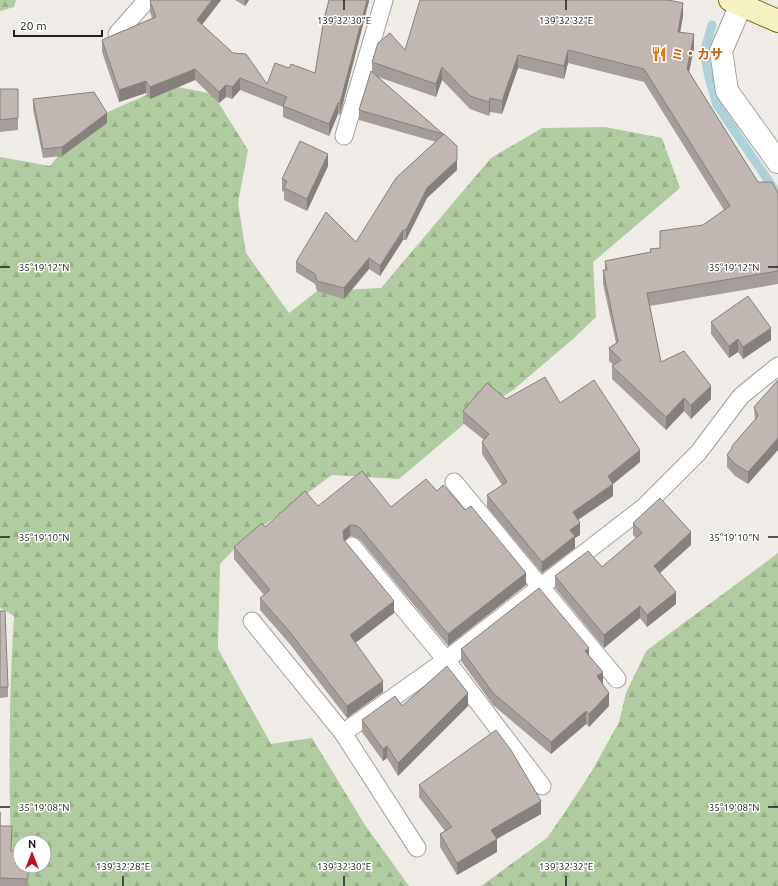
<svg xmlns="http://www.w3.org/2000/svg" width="778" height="886" font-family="Ubuntu,'Noto Sans JP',sans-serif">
<defs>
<pattern id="forest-firs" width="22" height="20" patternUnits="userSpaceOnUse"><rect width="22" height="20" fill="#b0cb9f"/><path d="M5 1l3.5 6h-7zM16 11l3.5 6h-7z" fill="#97ae89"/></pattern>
</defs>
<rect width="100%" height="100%" fill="#efece7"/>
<g fill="url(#forest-firs)" fill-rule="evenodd">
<polygon points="0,0 16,0 14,7 0,11"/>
<path d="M168,85l45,9 35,56 -10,53 8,50 43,60 28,-22 64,-3 110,-130 51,-30 63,-1 57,11 18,50 -87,74 3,55 -23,22 -60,51 -43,29 -71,60 -67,-4 -92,68 -20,21 -2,85 53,95 41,-6 53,87 44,61h-397c-3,-90 -4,-180 2,-270l-14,-8v-451l50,9 36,-44zM20,842h24v24h-24z"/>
<polygon points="778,553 778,886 481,886 547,838 567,809 593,769 619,722 626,693 646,651"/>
</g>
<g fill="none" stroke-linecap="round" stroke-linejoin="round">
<polyline stroke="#abd3d9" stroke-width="9" points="712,25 704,53 709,77 717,105 778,195"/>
<defs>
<g id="lane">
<polyline points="117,34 147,0"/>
<polyline points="344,136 384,0"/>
<polyline points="454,482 617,679"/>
<polyline points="352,546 446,660 542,786"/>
<polyline points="252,621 343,733 417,848"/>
<polyline points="343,733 446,660 644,507 698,453 741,396 778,366"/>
</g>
<polyline id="street" points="743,0 721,51 727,91 778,162"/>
<polyline id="secondary" points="730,0 778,21"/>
</defs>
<use href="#lane" stroke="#a1a1a1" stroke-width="19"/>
<use href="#street" stroke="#a1a1a1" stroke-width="24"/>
<use href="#secondary" stroke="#6e6f0e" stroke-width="24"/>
<use href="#lane" stroke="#fff" stroke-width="17"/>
<use href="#street" stroke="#fff" stroke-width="22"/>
<use href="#secondary" stroke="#f4f2c0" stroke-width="22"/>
</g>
<g fill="#a59d9a">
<polygon points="151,0 221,0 202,25 267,84 289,68 315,73 369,0 340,115 338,114 329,136 283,117 283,107 240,90 232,99 226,97 219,103 195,80 150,99 146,93 119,102 102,52 102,40 152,18 150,12 150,1"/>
<polygon points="235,0 249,0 245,6"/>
<polygon points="683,16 680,32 694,48 689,72 758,182 778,193 778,284 650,306 661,362 711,399 691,419 684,411 666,430 612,379 612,366 613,365 609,361 609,348 616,343 603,284 603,270 605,270 605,261 650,252 650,249 660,248 703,225 724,210 644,82 568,63 564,79 518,68 502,114 490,112 489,116 470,109 442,80 436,97 378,77 443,134 457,170 427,198 406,240 403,240 380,276 369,269 344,299 317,291 315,284 296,272 296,262 356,242 436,142 359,120 359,110 372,72 372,62 405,50"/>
<polygon points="0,89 18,89 18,130 0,132"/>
<polygon points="33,99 107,123 62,156 43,158 33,109"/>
<polygon points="328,166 307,211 284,200 284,192 282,191 282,179"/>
<polygon points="711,322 771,340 743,359 738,352 729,358 711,334"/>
<polygon points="778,380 748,484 735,476 727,467 727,455 732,449 732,446 755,420 754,407"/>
<polygon points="506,399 560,403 640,462 613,484 613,496 578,520 580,535 575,538 575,548 542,573 487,507 487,495 502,485 482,454 482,442 484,440 463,423 463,411"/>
<polygon points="437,491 465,510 526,585 448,646 360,540 355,537 350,536 345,541 394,613 355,643 383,692 347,718 289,643 260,610 260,598 264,595 234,559 234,547 265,527 318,506 391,507"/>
<polygon points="633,523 691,545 660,573 676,604 647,627 640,618 604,648 555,588 555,576 602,567 636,538 633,535"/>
<polygon points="0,611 8,687 8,697 0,698"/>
<polygon points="461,649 589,655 603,684 609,706 589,727 586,724 551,754 493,705 461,661"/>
<polygon points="402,706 468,706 398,776 387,758 383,761 362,732 362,720"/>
<polygon points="419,785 541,814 497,839 497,852 457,875 440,847 440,834 445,831 419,797"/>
<polygon points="0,812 0,826 11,851 28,866 28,886 0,886"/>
</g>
<g fill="#86807d">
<polygon points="212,0 221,0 197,31 197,20"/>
<polygon points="245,0 249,0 245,6"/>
<polygon points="367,0 369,0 369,1 340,115 340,103"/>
<polygon points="683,3 683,16 678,45 678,32"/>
<polygon points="694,34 694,48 687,82 687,69"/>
<polygon points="568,50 568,63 564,79 564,66"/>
<polygon points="518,55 518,68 502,114 502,101"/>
<polygon points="442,67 442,80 436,97 436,84"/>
<polygon points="195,69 195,80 150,99 150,87"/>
<polygon points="240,78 240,90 232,99 232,87"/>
<polygon points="146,81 146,93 119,102 119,90"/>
<polygon points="226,85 226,97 219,103 219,92"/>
<polygon points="490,98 490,112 489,116 489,102"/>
<polygon points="338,103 338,114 329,136 329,124"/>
<polygon points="107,113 107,123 62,156 62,147"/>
<polygon points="328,154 328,166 307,211 307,199"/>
<polygon points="457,160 457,170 427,198 406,240 406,230 427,188"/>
<polygon points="403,230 403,240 380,276 380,266"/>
<polygon points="369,258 369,269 344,299 344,288"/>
<polygon points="771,328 771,340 743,359 743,347"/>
<polygon points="738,339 738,352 729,358 729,346"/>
<polygon points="711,386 711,399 691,419 691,405"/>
<polygon points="684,398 684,411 666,430 666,417"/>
<polygon points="778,438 778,450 748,484 748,472"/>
<polygon points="640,450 640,462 608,488 608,476"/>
<polygon points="613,484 613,496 573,523 573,512"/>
<polygon points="580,523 580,535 575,538 575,548 542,573 542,562 570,530"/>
<polygon points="350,525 350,536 343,543 343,531"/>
<polygon points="691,532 691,545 654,578 654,566"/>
<polygon points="526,573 526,585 448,646 448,634"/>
<polygon points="676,592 676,604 647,627 647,615"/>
<polygon points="394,601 394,613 350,647 350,635"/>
<polygon points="640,606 640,618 604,648 604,635"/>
<polygon points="589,648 589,660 585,651"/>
<polygon points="603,672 603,684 597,689 597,676"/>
<polygon points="383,681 383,692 347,718 347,706"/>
<polygon points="468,693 468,706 398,776 398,763"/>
<polygon points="609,693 609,706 589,727 589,714"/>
<polygon points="586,711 586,724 551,754 551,742"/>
<polygon points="387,746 387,758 383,761 383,749"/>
<polygon points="541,801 541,814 491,842 491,830"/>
<polygon points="497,839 497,852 457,875 457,863"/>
</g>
<g fill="#c0b7b3" stroke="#86807d">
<polygon points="151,0 212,0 197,20 233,53 246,54 267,84 275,63 289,68 291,64 315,73 324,19 329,0 367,0 340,103 338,103 329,124 283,106 287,97 240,78 232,87 226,85 219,92 195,69 150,87 146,81 119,90 102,40 156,17 150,1"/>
<polygon points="420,0 668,0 683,3 678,32 694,34 687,69 758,182 772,182 778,193 778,271 647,293 661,362 684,351 711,386 691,405 684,398 666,417 612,366 621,360 609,348 618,342 603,270 607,270 605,261 651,252 650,249 660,248 660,231 703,225 730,206 644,69 568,50 564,66 518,55 502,101 490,98 489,102 470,96 442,67 436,84 372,62 378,43 390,33 405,50"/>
<polygon points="371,71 443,134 359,110"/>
<polygon points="0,89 18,89 18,118 0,120"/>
<polygon points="94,92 107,113 62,147 43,149 33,99"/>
<polygon points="444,134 457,146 457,160 427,188 406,230 403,230 380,266 369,258 344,288 317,281 315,274 296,262 326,212 356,242 396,178"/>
<polygon points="300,141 328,154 307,199 284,188 287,181 282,179"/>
<polygon points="748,296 771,328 743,347 738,339 729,346 711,322"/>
<polygon points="545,377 560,403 594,380 640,450 608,476 613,484 573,512 580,523 570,530 575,536 542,562 487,495 507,482 482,442 489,434 463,411 487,383 506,399"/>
<polygon points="778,380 778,438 748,472 735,464 727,455 732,448 732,446 758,416 754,407"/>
<polygon points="362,471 391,507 426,479 437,491 443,485 465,510 471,506 526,573 448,634 360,528 355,525 350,525 343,531 344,540 394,601 350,635 383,681 347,706 289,631 260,598 270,590 234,547 262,523 265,527 305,491 318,506"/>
<polygon points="660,498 691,532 654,566 676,592 647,615 640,606 604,635 555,576 588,551 602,567 642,533 633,523"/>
<polygon points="539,588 589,648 585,651 603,672 597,676 609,693 589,714 586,711 551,742 493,693 461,649"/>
<polygon points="0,611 5,611 8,687 0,687"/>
<polygon points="447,666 468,693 398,763 387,746 383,749 362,720 395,696 402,706"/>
<polygon points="496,730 511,750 541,801 491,830 497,839 457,863 440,834 452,827 419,785"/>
<polygon points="0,812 0,826 12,826 11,851 20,851 20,866 28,866 28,879 0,878"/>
</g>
<path fill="none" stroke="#202020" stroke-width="1.5" d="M344,0v10M566,0v10M0,267h10M768,267h10M0,537h10M768,537h10M0,807h10M768,807h10M123,876v10M344,876v10M566,876v10"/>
<defs>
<symbol id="restaurant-bare" viewBox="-9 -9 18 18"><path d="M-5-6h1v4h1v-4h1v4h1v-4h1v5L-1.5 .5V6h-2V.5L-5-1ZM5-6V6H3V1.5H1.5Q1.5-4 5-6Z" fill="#e8710a" stroke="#fff" stroke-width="2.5" paint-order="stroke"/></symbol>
</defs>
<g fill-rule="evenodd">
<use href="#restaurant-bare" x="648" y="43" width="22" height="22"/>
</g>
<g text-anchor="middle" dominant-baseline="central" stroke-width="3" stroke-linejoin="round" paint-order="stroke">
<g font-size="13" font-weight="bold" fill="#c56008" stroke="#fff" text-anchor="start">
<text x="671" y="54">ミ・カサ</text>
</g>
</g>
<g font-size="10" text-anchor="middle" fill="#202020" stroke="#fff" stroke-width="3" stroke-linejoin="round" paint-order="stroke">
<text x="344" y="24">139°32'30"E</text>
<text x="566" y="24">139°32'32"E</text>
<text x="44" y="271">35°19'12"N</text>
<text x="734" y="271">35°19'12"N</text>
<text x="44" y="541">35°19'10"N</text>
<text x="734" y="541">35°19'10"N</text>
<text x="44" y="811">35°19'08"N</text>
<text x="734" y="811">35°19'08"N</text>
<text x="123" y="870">139°32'28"E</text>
<text x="344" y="870">139°32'30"E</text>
<text x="566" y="870">139°32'32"E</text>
</g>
<g transform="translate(32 854)"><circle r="19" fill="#ffffff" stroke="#a6a6a6"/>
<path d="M0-3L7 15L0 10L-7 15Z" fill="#be1122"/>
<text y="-6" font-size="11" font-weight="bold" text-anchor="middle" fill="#202020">N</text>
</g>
<path d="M14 30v6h88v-6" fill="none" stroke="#202020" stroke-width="2"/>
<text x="20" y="30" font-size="12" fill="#202020" stroke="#ffffff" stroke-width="3" paint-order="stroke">20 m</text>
</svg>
